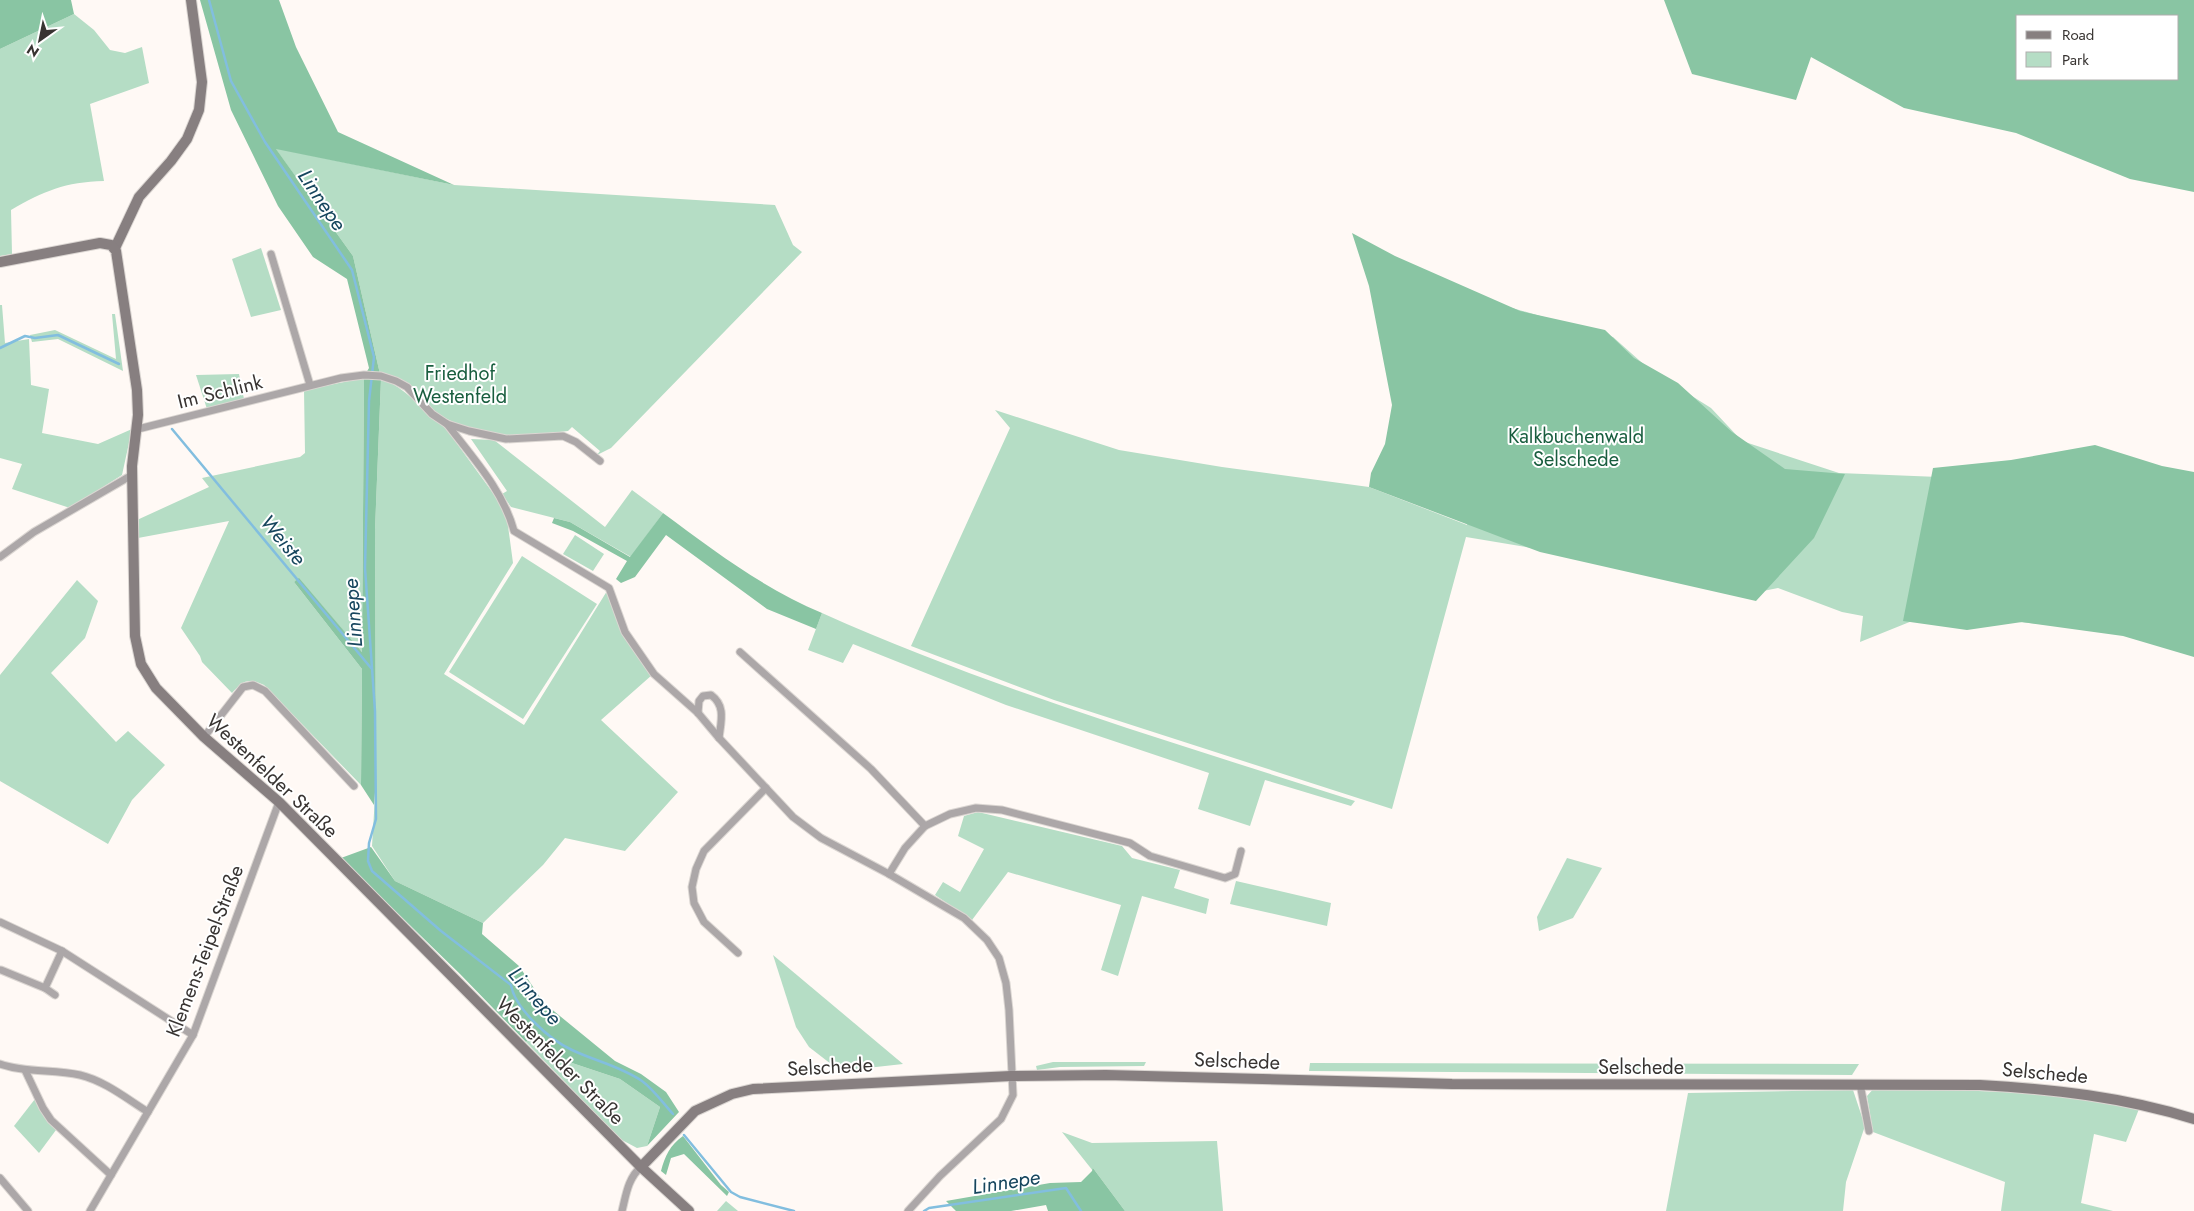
<svg xmlns="http://www.w3.org/2000/svg" width="2194" height="1211" font-family="Jost,sans-serif">
<rect width="100%" height="100%" fill="#fff9f5"/>
<g fill="#b5ddc5">
<path d="M74,14l20,16 16,20 15,3 17,-6 7,36 -59,21 14,77c-39,1 -60,10 -93,29l1,44 -12,2v-207z"/>
<polygon points="275,148 454,185 775,205 793,245 802,252 611,448 597,455 600,451 572,427 568,431 517,437 473,431 438,415 396,378 380,374 353,256"/>
<polygon points="261,248 281,310 251,317 232,259"/>
<polygon points="1495,303 1613,337 1649,369 1711,408 1742,441 1839,473 1989,479 2124,632 2019,622 1917,619 1860,642 1863,616 1842,612 1778,588 1758,592 1633,565 1466,537 1392,809 1054,700 911,646 1010,428 995,410 1119,450 1222,467 1369,487 1467,525"/>
<polygon points="0,305 2,305 5,343 29,339 31,385 49,389 42,433 98,444 132,429 122,475 70,508 12,489 22,464 0,458"/>
<polygon points="112,314 115,314 123,371 58,339 32,342 30,335 55,330 116,359"/>
<polygon points="239,374 244,399 207,409 196,375"/>
<path d="M364,378l-2,274 -63,-73 -5,3 68,87 -1,116 -97,-100c-17,-7 -20,-5 -32,8l-30,-31 -2,-6 -19,-28 48,-107 -91,17 -1,-18 72,-33 -7,-9 98,-21 5,-4 -1,-63z"/>
<path d="M381,379c25,8 39,30 61,44l64,88 7,52 -69,111 80,51 83,-134 9,22 36,62 -51,45 77,72 -53,59 -60,-13 -22,27 -60,58 -88,-42 -23,-35 4,-66 -1,-250z"/>
<polygon points="471,439 494,440 605,527 632,490 663,513 631,557 570,522 511,507 502,494 507,491"/>
<polygon points="575,535 604,554 593,571 563,554"/>
<polygon points="522,556 597,604 523,719 449,672"/>
<polygon points="77,580 98,601 85,638 51,673 116,742 128,731 165,765 132,800 108,844 0,781 0,675"/>
<path d="M822,613c172,77 353,130 533,188l-4,5 -86,-26 -15,46 -52,-17 11,-36 -203,-68 -153,-61 -10,19 -35,-13z"/>
<polygon points="978,812 1122,846 1132,858 1180,870 1174,888 1209,899 1206,914 1142,896 1118,976 1101,970 1121,905 1008,872 972,920 935,895 943,882 960,892 984,849 958,836 964,816"/>
<polygon points="1567,858 1602,868 1573,918 1539,931 1537,917"/>
<polygon points="1236,881 1331,903 1327,926 1230,904"/>
<polygon points="773,955 903,1064 849,1070 831,1064 809,1047 796,1027"/>
<polygon points="534,1034 557,1058 620,1079 660,1107 647,1146 637,1148 620,1139 526,1042"/>
<polygon points="1053,1062 1146,1062 1144,1066 1060,1067 1037,1070 1036,1066"/>
<polygon points="1310,1063 1859,1064 1852,1075 1309,1071"/>
<polygon points="1875,1087 2030,1093 2078,1097 2139,1109 2126,1142 2094,1134 2081,1203 2113,1211 2001,1211 2005,1182 1873,1132 1867,1096"/>
<polygon points="1853,1090 1865,1126 1846,1182 1843,1211 1666,1211 1688,1093"/>
<polygon points="35,1099 56,1130 39,1153 14,1126"/>
<polygon points="1062,1132 1092,1143 1217,1141 1223,1211 1125,1211 1093,1168 1093,1171"/>
<polygon points="726,1201 738,1211 717,1211"/>
</g>
<g fill="#89c5a3" fill-rule="evenodd">
<polygon points="0,0 71,0 74,14 0,49"/>
<polygon points="200,0 279,0 296,47 338,132 454,185 276,149 353,256 380,374 366,373 369,368 347,279 313,257 278,206 231,110"/>
<path d="M1664,0h530v192l-64,-13 -114,-46 -112,-25 -93,-51 -15,43 -104,-26zM2018,16h160v63h-160z"/>
<polygon points="1352,233 1395,256 1520,311 1605,330 1634,358 1678,383 1732,432 1785,469 1845,474 1814,538 1756,601 1540,552 1369,487 1371,473 1385,444 1392,405 1369,286"/>
<polygon points="364,378 381,379 375,530 376,780 374,805 361,785 362,669 294,582 299,578 362,652"/>
<polygon points="2095,445 2162,466 2194,472 2194,657 2123,636 2022,622 1967,630 1903,621 1933,468 2011,460"/>
<path d="M663,513c50,37 101,76 159,100l-6,16 -49,-20 -101,-74 -31,42 -14,6 -5,-4 11,-18 -54,-30 -21,-8 2,-5 16,4 60,35z"/>
<polygon points="371,847 395,881 483,923 482,934 519,966 544,1003 615,1061 641,1074 666,1092 679,1112 647,1146 660,1107 620,1079 557,1058 534,1034 526,1042 460,974 341,858"/>
<path d="M683,1136l38,49 8,7 -2,4 -43,-42 -13,4 -5,17 -5,-4c4,-15 9,-26 22,-35z"/>
<polygon points="1093,1168 1125,1211 1048,1211 1046,1205 1011,1211 956,1211 946,1201 1050,1183 1081,1182 1092,1171"/>
</g>
<g fill="none" stroke-linecap="round" stroke-linejoin="round">
<g stroke="#82bedf" stroke-width="2.5">
<path d="M209,0l22,81 34,61 87,128 22,87 -5,44 -4,167 10,143 1,108 -7,24 -1,18 4,10 69,60 70,54c4,24 39,55 61,65 23,11 48,16 70,31 12,9 21,22 31,33"/>
<polyline points="0,348 25,336 35,338 58,335 119,364"/>
<polyline points="172,429 371,668"/>
<polyline points="684,1135 731,1192 740,1197 794,1211"/>
<polyline points="924,1211 929,1208 1066,1188 1081,1211"/>
</g>
<defs>
<g id="street">
<polyline points="271,254 310,385"/>
<path d="M447,424c25,33 56,66 67,107l95,57 16,44 29,42 44,39 21,25 74,79 28,21 68,36 75,44 23,22 12,18 7,25 3,27 4,85 -12,24 -61,57 -32,35"/>
<polyline points="138,429 341,378 364,375 381,376 396,381 407,387 432,414 447,424 469,431 506,439 563,436 576,442 600,461"/>
<polyline points="0,557 34,532 132,475"/>
<polyline points="740,652 871,769 925,826"/>
<path d="M698,713l1,-12 4,-5 8,-1c15,11 10,26 8,43"/>
<polyline points="204,737 243,687 253,685 265,691 354,786"/>
<polyline points="889,874 905,848 925,826 950,814 976,808 1002,810 1130,843 1150,856 1225,878 1235,874 1241,851"/>
<polyline points="0,922 62,951 193,1035"/>
<polyline points="738,953 704,922 694,903 692,887 696,869 704,851 766,788"/>
<polyline points="1,970 45,988"/>
<polyline points="55,995 45,988 62,951"/>
<path d="M0,1064c26,9 54,5 80,11 25,6 47,24 68,37"/>
<polyline points="25,1070 43,1108 51,1120 111,1175"/>
<polyline points="1860,1084 1869,1131"/>
<polyline points="0,1178 28,1211"/>
<polyline points="90,1211 193,1035 279,802"/>
<path d="M622,1211c4,-16 6,-33 19,-44"/>
</g>
<g id="secondary">
<polyline points="115,248 139,197 171,161 187,139 199,110 202,82 191,0"/>
<polyline points="0,262 100,243 111,245 116,251 137,390 138,415 132,466 135,636 141,664 156,688 204,737 279,802 641,1167 689,1211"/>
<path d="M641,1167l54,-56 37,-17 21,-5 258,-13 95,-1 346,9 528,1c73,4 144,12 214,34"/>
</g>
</defs>
<use href="#street" stroke="#dbd6d2" stroke-width="9"/>
<use href="#secondary" stroke="#dbd6d2" stroke-width="12"/>
<use href="#street" stroke="#aca7a8" stroke-width="7"/>
<use href="#secondary" stroke="#877f80" stroke-width="10"/>
</g>
<g text-anchor="middle" dominant-baseline="central" stroke-width="4" stroke-linejoin="round" paint-order="stroke">
<g font-size="20" fill="#195e3f" stroke="#fff">
<text x="460" y="373">Friedhof<tspan x="460" dy="23">Westenfeld</tspan></text>
<text x="1576" y="436">Kalkbuchenwald<tspan x="1576" dy="23">Selschede</tspan></text>
</g>
<g font-size="20" fill="#383432" stroke="#fff">
<text transform="translate(220 392) rotate(-14)">Im Schlink</text>
<text transform="translate(272 776) rotate(43)">Westenfelder Straße</text>
<text transform="translate(205 951) rotate(-69)">Klemens-Teipel-Straße</text>
<text transform="translate(560 1061) rotate(45)">Westenfelder Straße</text>
<text transform="translate(1237 1061) rotate(2)">Selschede</text>
<text transform="translate(830 1067) rotate(-3)">Selschede</text>
<text x="1641" y="1067">Selschede</text>
<text transform="translate(2045 1073) rotate(5)">Selschede</text>
</g>
<g font-size="21" font-style="italic" fill="#17465e" stroke="#fff">
<text transform="translate(322 200) rotate(56)">Linnepe</text>
<text transform="translate(283 540) rotate(50)">Weiste</text>
<text transform="translate(353 613) rotate(-94)">Linnepe</text>
<text transform="translate(535 996) rotate(49)">Linnepe</text>
<text transform="translate(1006 1182) rotate(-9)">Linnepe</text>
</g>
</g>
<rect x="2016" y="15" width="162" height="65" fill="#ffffff" stroke="#afaead"/>
<rect x="2026" y="31" width="25" height="8" fill="#877f80" stroke="#afaead"/>
<text x="2062" y="40" font-size="15" fill="#383432">Road</text>
<rect x="2026" y="52" width="25" height="15" fill="#b5ddc5" stroke="#afaead"/>
<text x="2062" y="65" font-size="15" fill="#383432">Park</text>
<g transform="translate(40 40) rotate(213)" stroke="#ffffff" stroke-width="4" paint-order="stroke">
<path d="M0-4L9 19L0 12L-9 19Z" fill="#383432"/>
<text y="-8" font-size="14" font-weight="bold" text-anchor="middle" fill="#383432">N</text>
</g>
</svg>
